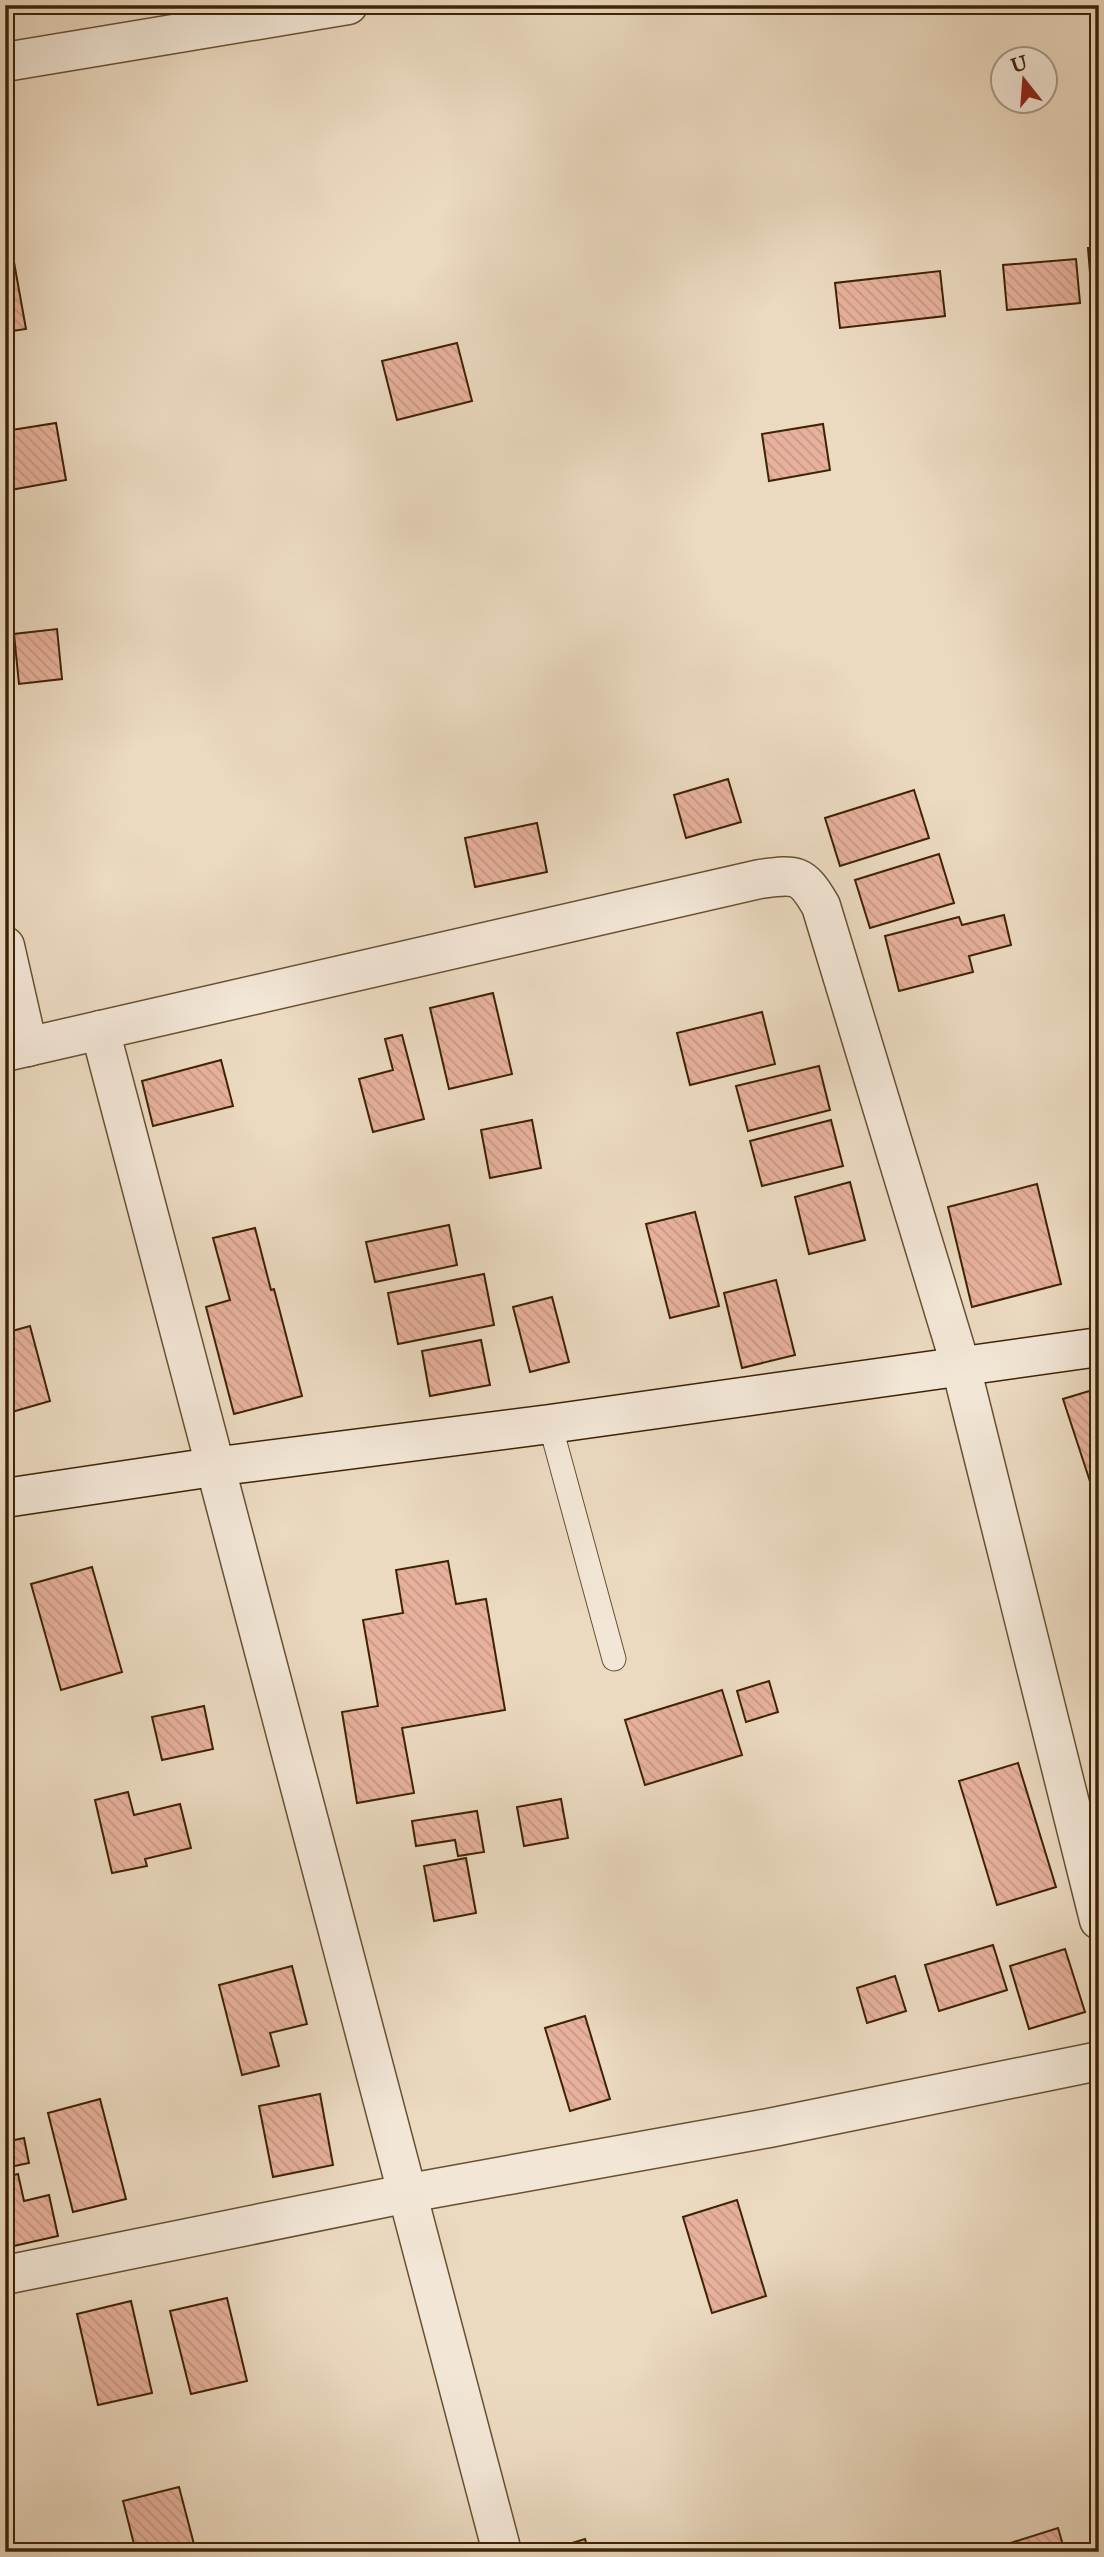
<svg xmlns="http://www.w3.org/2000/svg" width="1104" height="2557" font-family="'IM FELL Double Pica',serif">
<defs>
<pattern id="building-back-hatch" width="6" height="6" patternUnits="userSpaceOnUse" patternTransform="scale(1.75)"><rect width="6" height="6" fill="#e7b19d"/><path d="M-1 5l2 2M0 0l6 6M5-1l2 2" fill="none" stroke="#c79886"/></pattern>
</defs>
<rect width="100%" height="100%" fill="#ebd9c0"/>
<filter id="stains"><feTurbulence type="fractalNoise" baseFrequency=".00286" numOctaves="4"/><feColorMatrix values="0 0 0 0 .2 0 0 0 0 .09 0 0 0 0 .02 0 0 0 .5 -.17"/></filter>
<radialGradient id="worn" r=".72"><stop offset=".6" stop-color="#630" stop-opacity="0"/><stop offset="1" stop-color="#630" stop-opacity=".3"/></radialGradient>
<g fill="url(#building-back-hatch)" stroke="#3e2304" stroke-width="2">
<polygon points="5,212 26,329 5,332"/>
<polygon points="1088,248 1099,248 1099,297 1092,298"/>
<polygon points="1076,259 1080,303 1007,310 1003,265"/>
<polygon points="940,271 945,316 840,328 835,283"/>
<polygon points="457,343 472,401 397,420 382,361"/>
<polygon points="56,423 66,480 5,491 5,431"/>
<polygon points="823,424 830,470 769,481 762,434"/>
<polygon points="57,629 62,679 19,684 14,634"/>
<polygon points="728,779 741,822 686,838 674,795"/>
<polygon points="914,790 929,838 840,866 825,818"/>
<polygon points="537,823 547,872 475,887 465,838"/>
<polygon points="939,854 954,903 870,928 855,880"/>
<polygon points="1004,915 1011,945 969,956 973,972 899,991 885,936 959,917 962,925"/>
<polygon points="493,993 512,1074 449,1089 430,1008"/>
<polygon points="762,1012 775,1064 690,1085 677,1033"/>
<polygon points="402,1035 424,1119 373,1132 359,1079 393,1070 385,1039"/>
<polygon points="221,1060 233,1106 153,1126 142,1081"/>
<polygon points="819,1066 830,1110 748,1131 736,1086"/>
<polygon points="532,1120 541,1168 490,1178 481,1130"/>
<polygon points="831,1120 843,1166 762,1186 750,1141"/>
<polygon points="850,1182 865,1240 809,1254 795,1197"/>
<polygon points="1037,1184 1061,1284 972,1307 948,1207"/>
<polygon points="695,1212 719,1306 670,1318 646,1224"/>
<polygon points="449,1225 457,1265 375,1282 366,1242"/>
<polygon points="255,1228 271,1290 274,1289 302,1396 234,1414 206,1307 230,1300 213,1238"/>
<polygon points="484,1274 494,1325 398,1344 388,1293"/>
<polygon points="776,1280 795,1355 742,1368 724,1293"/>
<polygon points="552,1297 569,1362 530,1372 513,1307"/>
<polygon points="30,1326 50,1401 5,1414 5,1333"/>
<polygon points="481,1340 490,1385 430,1396 422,1351"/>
<polygon points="1099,1388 1099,1509 1063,1399"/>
<polygon points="448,1561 456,1604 486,1599 505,1710 402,1728 414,1793 357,1803 342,1712 378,1706 363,1620 403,1613 396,1570"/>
<polygon points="92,1567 122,1672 61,1690 31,1584"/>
<polygon points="769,1681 778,1712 746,1722 737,1691"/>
<polygon points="722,1690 742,1755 645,1785 625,1720"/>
<polygon points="204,1706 213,1749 162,1760 152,1717"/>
<polygon points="1018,1763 1056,1887 997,1905 959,1781"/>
<polygon points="128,1792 134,1815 180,1804 191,1848 145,1859 147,1866 112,1873 95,1800"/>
<polygon points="561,1799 568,1838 524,1846 517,1807"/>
<polygon points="477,1811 484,1852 458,1856 455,1840 416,1846 412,1821"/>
<polygon points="466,1858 476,1913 434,1921 424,1866"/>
<polygon points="993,1945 1007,1990 939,2011 925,1965"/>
<polygon points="1065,1949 1085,2012 1029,2029 1010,1966"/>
<polygon points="292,1966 307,2024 270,2033 279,2066 242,2075 219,1985"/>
<polygon points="895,1976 906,2011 867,2023 857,1988"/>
<polygon points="585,2016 610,2099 570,2111 545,2028"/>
<polygon points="320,2094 333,2165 273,2177 259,2106"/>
<polygon points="100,2099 126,2199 73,2212 48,2113"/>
<polygon points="24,2138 29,2163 5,2168 5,2142"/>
<polygon points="18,2174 24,2201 49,2195 58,2236 5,2248 5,2177"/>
<polygon points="737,2200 766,2296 712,2313 683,2217"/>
<polygon points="227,2298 247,2381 191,2394 170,2311"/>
<polygon points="131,2301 152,2393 98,2405 77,2314"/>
<polygon points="179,2487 196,2552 136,2552 123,2501"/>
<polygon points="1058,2528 1065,2552 1003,2552 1001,2546"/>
<polygon points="585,2539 589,2552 543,2552"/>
</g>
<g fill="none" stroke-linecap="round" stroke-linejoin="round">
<defs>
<polyline id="lane" points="550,1424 614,1659"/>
<g id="street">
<polyline points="5,62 348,5"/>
<polyline points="5,946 28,1047"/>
<path d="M100,1030c132,508 270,1014 402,1522"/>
<path d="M5,1052l755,-173c36,-5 42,-6 61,27l140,461 138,553"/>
<polyline points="5,2275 409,2193 769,2128 1099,2061"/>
</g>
<polyline id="secondary" points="5,1498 213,1467 550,1424 1099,1347"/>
</defs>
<use href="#lane" stroke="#695033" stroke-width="25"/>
<use href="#street" stroke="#695033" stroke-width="41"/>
<use href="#secondary" stroke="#3e2304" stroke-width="41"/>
<use href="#lane" stroke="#f2e6d6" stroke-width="23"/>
<use href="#street" stroke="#f2e6d6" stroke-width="38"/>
<use href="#secondary" stroke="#f2e6d6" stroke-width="38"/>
</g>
<rect width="1104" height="2557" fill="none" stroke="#ebd9c0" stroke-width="28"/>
<rect x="7" y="7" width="1090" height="2543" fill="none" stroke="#3e2304" stroke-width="3.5"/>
<rect x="14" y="14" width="1076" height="2529" fill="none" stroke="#3e2304" stroke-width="2"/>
<g transform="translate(1024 80) rotate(343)"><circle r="33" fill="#f2e6d6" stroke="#aa9882" stroke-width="2"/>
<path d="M0-5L12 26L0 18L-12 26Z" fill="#8f2418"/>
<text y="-10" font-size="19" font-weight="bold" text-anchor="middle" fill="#3e2304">U</text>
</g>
<rect width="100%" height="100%" filter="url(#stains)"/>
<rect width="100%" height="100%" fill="url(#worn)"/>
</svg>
